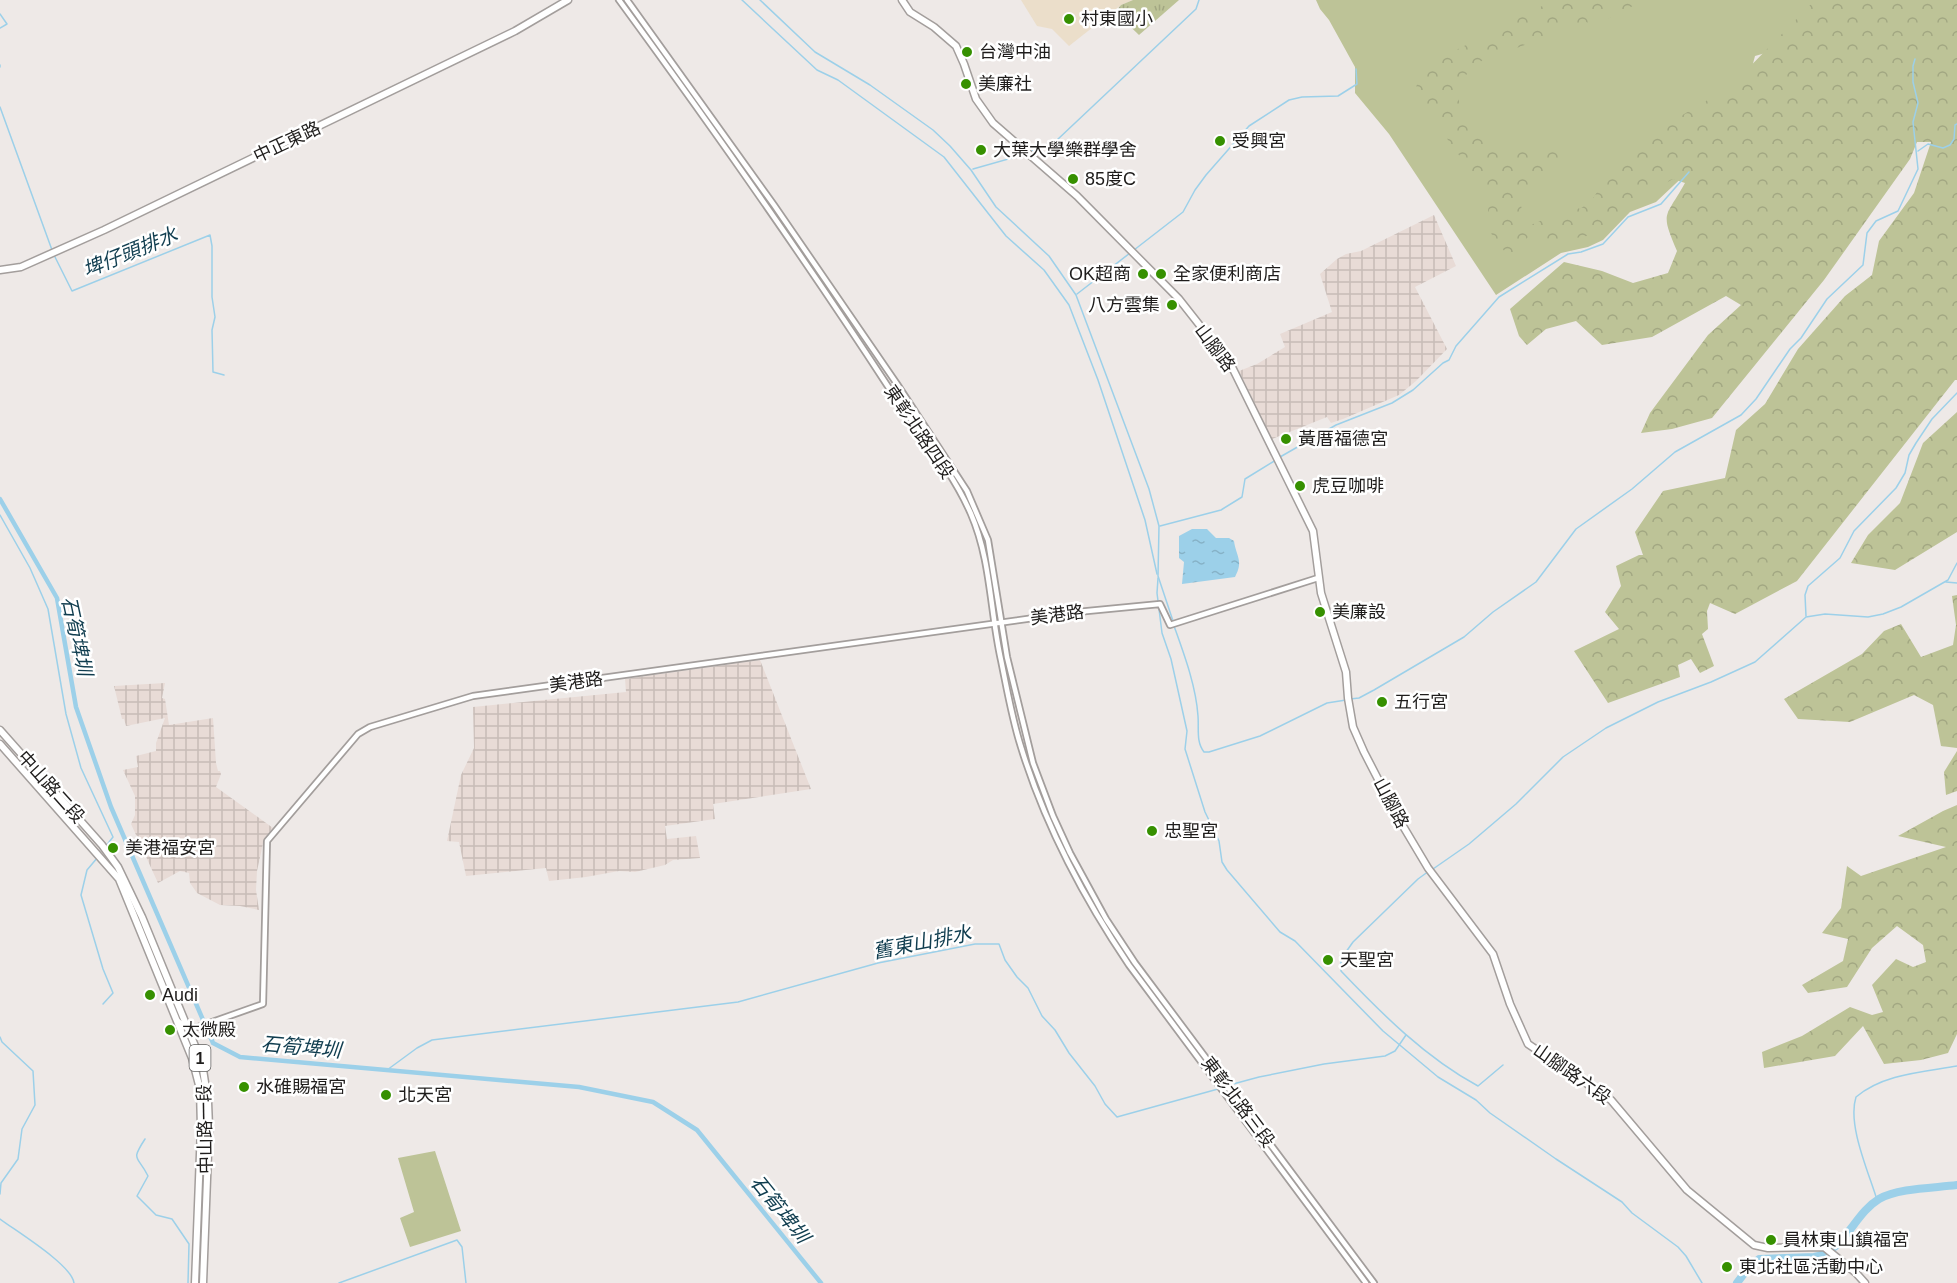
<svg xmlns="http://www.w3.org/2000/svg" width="1957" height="1283" font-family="Helvetica,'Noto Sans TC',sans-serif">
<defs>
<pattern id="industrial-grid" width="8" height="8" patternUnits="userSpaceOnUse" patternTransform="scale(1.5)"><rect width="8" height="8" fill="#e8dbd6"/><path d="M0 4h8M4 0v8" fill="none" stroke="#c7bcb7"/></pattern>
<pattern id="forest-crowns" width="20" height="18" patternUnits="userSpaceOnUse" patternTransform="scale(1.5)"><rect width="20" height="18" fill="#bdc397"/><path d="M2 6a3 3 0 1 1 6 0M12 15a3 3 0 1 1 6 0" fill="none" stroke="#a2a782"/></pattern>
<pattern id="park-tufts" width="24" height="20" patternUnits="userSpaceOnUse" patternTransform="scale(1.5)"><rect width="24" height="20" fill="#bdc397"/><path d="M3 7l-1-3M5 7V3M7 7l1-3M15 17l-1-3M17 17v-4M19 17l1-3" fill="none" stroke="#a2a782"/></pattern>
<pattern id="water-ripples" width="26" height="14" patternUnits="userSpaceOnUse" patternTransform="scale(1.5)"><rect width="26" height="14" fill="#9cd0e9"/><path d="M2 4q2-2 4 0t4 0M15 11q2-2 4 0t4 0" fill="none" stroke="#86b2c7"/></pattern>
</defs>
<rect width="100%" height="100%" fill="#eee9e7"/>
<g fill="url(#industrial-grid)">
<polygon points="1434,215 1456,266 1415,287 1447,349 1416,381 1399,395 1343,419 1331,423 1327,417 1272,439 1239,371 1257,364 1285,347 1280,334 1332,312 1320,274 1337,259 1346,254 1361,251"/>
<polygon points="760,660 811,789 713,804 715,819 665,826 667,839 696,836 700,858 673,860 665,865 635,872 619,871 586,877 549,881 546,868 466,876 459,842 447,841 461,775 474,748 473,707 626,692 625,679"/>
<polygon points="165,683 162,698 165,699 169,725 213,718 216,763 218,771 220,771 221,774 216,787 273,828 264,839 257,871 256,890 259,910 240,906 220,905 197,893 190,883 189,873 180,871 158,883 131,824 135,815 135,796 123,770 138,767 136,756 156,751 156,743 165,718 126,726 124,719 122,719 114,686"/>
</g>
<polygon fill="#ebdeca" points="1021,0 1133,0 1121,5 1069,46 1052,29 1037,26"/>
<g fill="#bdc397">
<polygon points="1316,0 1827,0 1769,52 1755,56 1747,86 1690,170 1656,202 1630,212 1603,240 1588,247 1561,253 1496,295 1389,134 1355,93 1355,67 1329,20 1320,9"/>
<polygon points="435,1151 461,1231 410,1247 400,1218 414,1212 398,1158"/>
</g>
<g fill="url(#forest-crowns)">
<path d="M1554,0h94l-11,4 -52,26 2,-8 -108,40 -15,15 -6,13 2,22 37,38 66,-6v15l-42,45 2,17 8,4 43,-19 6,3 12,-9 21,-33 46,-38 72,-43 84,-86h142v380h-2l-158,201 -62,33 -25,-11 -3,8 1,18 -6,5 12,32 -14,7 -9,-14 -13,6 2,12 -72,26 -34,-52 45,-22 -14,-17 16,-26 -5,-20 23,-11h4l-8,-23 28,-41 62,-13 11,-48 29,-26 33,-55 47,-53 27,-21 7,-34 35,-48 17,-51h-14l-7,17 -86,121 -112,138 -40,11 -31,4 9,-20 58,-78 33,-30 -15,-9 -74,41 -50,8 -26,-24 -30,8 -19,16 -8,-9 -9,-27 54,-47 38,9 31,12 35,-10 9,-22c-17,-40 -12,-32 8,-68l-12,-4 -35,20 -46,36 -27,5 -37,-3 -17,23 -24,-32 2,-31 -64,-89 -9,-21 9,-21z"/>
<polygon points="1957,412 1957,532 1895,570 1851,563 1868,535 1900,503 1923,443"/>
<polygon points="1957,595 1957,748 1941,746 1933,705 1914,695 1850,722 1798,719 1784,699 1862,654 1884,631 1901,624 1921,657 1953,645 1956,625 1952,596"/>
<polygon points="1957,751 1957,791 1946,795 1944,772"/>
<polygon points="1957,805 1957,1034 1948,1053 1921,1060 1884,1064 1863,1026 1835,1056 1764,1068 1762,1052 1802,1036 1850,1007 1872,1015 1883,1012 1872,985 1896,959 1913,967 1926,962 1923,945 1897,926 1872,948 1847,987 1808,993 1802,985 1843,961 1848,939 1822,933 1841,908 1847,866 1861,876 1946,847 1898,836 1943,811"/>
</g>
<polygon fill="url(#park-tufts)" points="1133,0 1179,0 1139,35 1115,12 1121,5"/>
<path fill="url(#water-ripples)" d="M1192,529h15l9,9h13l5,3c2,15 10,20 1,36l-53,7 2,-22 -5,-4v-22z"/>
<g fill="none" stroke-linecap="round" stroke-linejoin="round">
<g stroke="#9cd0e9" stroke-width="1.5">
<polyline points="742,0 817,70 838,80 944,157 1006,236 1044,270 1069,305 1098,380 1145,520 1157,574"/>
<polyline points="760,0 815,52 870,85 933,130 950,146 971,170 996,207 1049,256 1076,295 1149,489 1159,526 1158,576 1173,621"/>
<polyline points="0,14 7,24 0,28"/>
<polyline points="0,65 0,67"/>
<polyline points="0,107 52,250"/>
<polyline points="1918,151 1928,144 1943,148 1950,145 1954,139 1955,125 1957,124"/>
<polyline points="1030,152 1057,140 1196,9 1199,0"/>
<polyline points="973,169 1026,154"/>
<polyline points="1134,250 1183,212 1195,190 1206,175 1249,126 1289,100 1302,97 1338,96 1357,84 1356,69"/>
<polyline points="54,255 72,291 210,235 212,246 212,297 215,317 212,330 213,372 224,375"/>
<polyline points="1077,294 1130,253"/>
<polyline points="1280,457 1336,425 1392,403 1413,390 1443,363 1449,360 1456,346 1499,297 1568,254 1581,252 1603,244 1628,217 1661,204 1689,172"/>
<polyline points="0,515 30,568 48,609 66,714 81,768 113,837 106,846"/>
<polyline points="1160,526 1221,510 1242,497 1245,479 1276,460"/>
<polyline points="1158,578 1157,593 1162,633 1171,659 1187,731 1185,749 1205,812 1219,841 1222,862 1227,870 1280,932 1295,941 1383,1031 1438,1077 1476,1100 1490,1113 1556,1159 1622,1202 1632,1213 1678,1247 1686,1256 1702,1283"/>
<polyline points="1946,582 1957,583"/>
<polyline points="1806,616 1805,595 1808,586 1840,558 1854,531 1896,488 1905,473 1909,455 1916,443 1932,419 1957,393"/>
<path d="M1174,626c10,28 22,60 24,90 1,13 -2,26 6,36h5l51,-16 67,-33 19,-3"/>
<polyline points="1350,699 1359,698 1374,690 1464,637 1493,612 1536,582 1576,529 1632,489 1675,452 1741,415 1756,399 1790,349 1801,338 1827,299 1863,265 1867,233 1876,221 1898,211 1918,169 1913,122 1918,103 1913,82 1913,66 1915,59"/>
<polyline points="98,857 87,870 81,895 103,969 113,993 103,1004"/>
<polyline points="1433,869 1469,844 1516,804 1563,757 1606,728 1658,702 1711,682 1755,662 1806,617 1825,614 1868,617 1883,614 1901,607 1948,580 1957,563"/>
<path d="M1429,871l-11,8 -65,63 -12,17v12c41,43 85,87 137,115l25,-21"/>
<polyline points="0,1037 2,1042 33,1071 35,1105 22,1129 18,1159 1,1183 0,1194"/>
<polyline points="387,1070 417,1048 432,1040 738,1002 878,963 975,944 999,944 1005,960 1017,977 1028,988 1042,1016 1055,1030 1069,1053 1095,1086 1105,1104 1117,1117 1218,1089"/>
<polyline points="1222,1087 1259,1077 1324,1064 1385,1056 1395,1051 1406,1035"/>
<path d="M145,1139c-15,23 -7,16 3,37l-11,20 19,19 16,4 17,25 -1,39"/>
<path d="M1877,1200c-8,-27 -30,-75 -21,-103 27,-23 67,-25 101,-31"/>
<path d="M0,1219c16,12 72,46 74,64"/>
<polyline points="339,1283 457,1240 462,1247 466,1283"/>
</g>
<polyline stroke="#9cd0e9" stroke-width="4.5" points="0,499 57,598 76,707 111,807 213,1043 240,1057 579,1087 653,1102 697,1130 821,1283"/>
<path stroke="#9cd0e9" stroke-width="8" d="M1737,1283l12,-16 10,-8 55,-2c31,-6 40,-43 65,-58 19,-11 56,-11 78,-14"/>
<defs>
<g id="minor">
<path d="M619,0c93,127 184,256 270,388 27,41 62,80 82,126 20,46 19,97 30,146 6,29 11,59 20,87 24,78 62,150 108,218l237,318"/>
<polyline points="627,0 774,205 897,384 967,491 988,540 1007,657 1033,763 1053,816 1070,853 1106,919 1135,963 1374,1283"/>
<polyline points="178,1021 186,1027 198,1027 263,1004 267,841 358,734 370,727 473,696 1077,612 1160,604 1170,625 1318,578"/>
</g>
<g id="major">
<polyline points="902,0 910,12 934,27 956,46 964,64 976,99 993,123 1077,196 1179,299 1231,365 1313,531 1321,593 1346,672 1348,698 1353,727 1364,752 1397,816 1428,868 1493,954 1510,1004 1528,1044 1611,1100 1687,1190 1754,1245 1768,1248 1824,1247 1856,1273 1865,1283"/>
<polyline points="0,270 21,267 104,230 515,31 568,0"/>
<polyline points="0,730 102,845 118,867 142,917 202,1063 208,1102 209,1127 203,1283"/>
<polyline points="0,744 119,879 192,1058 200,1089 201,1128 195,1283"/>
</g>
</defs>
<use href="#minor" stroke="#a39e9c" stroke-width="8"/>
<use href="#major" stroke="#a39e9c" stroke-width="9"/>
<use href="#minor" stroke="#fff" stroke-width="4.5"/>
<use href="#major" stroke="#fff" stroke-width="6"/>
</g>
<g fill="#369000" stroke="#fff" stroke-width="2">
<circle cx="1069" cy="19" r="6"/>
<circle cx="967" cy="52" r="6"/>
<circle cx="966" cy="84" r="6"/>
<circle cx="1220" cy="141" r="6"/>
<circle cx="981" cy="150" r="6"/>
<circle cx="1073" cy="179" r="6"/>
<circle cx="1143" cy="274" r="6"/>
<circle cx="1161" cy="274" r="6"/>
<circle cx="1172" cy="305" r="6"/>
<circle cx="1286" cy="439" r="6"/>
<circle cx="1300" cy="486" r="6"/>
<circle cx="1320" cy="612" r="6"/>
<circle cx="1382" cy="702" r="6"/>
<circle cx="1152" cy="831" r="6"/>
<circle cx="113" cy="848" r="6"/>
<circle cx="1328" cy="960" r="6"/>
<circle cx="150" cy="995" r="6"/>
<circle cx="170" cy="1030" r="6"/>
<circle cx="244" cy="1087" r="6"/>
<circle cx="386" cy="1095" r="6"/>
<circle cx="1771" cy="1240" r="6"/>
<circle cx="1727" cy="1267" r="6"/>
</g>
<g text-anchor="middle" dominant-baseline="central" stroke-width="5" stroke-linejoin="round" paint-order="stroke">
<rect fill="#fff" stroke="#626160" stroke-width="1.5" x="189.5" y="1045" width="21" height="26" rx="4.5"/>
<g font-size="16" font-weight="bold" fill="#1f1d1c">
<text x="200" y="1058">1</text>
</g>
<g font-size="18" fill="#1f1d1c" stroke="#fff" text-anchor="start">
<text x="1081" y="19">村東國小</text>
<text x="979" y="52">台灣中油</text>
<text x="978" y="84">美廉社</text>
<text x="1232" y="141">受興宮</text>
<text x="993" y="150">大葉大學樂群學舍</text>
<text x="1085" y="179">85度C</text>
<text x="1131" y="274" text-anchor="end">OK超商</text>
<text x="1173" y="274">全家便利商店</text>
<text x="1160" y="305" text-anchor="end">八方雲集</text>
<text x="1298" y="439">黃厝福德宮</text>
<text x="1312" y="486">虎豆咖啡</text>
<text x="1332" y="612">美廉設</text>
<text x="1394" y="702">五行宮</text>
<text x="1164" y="831">忠聖宮</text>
<text x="125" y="848">美港福安宮</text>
<text x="1340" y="960">天聖宮</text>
<text x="162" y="995">Audi</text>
<text x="182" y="1030">太微殿</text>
<text x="256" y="1087">水碓賜福宮</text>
<text x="398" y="1095">北天宮</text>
<text x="1783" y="1240">員林東山鎮福宮</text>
<text x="1739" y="1267">東北社區活動中心</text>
</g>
<g font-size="18" fill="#1f1d1c" stroke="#fff">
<text transform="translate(287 142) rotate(-25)">中正東路</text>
<text transform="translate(1215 348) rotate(53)">山腳路</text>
<text transform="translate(919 432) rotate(56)">東彰北路四段</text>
<text transform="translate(1057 615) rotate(-7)">美港路</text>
<text transform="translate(576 682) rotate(-8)">美港路</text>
<text transform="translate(51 787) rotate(48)">中山路二段</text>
<text transform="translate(1391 803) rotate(62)">山腳路</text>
<text transform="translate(1572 1074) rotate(35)">山腳路六段</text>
<text transform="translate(1238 1102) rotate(53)">東彰北路三段</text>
<text transform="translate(205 1129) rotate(-91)">中山路一段</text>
</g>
<g font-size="20" font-style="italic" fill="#103d4f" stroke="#fff">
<text transform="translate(130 252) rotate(-22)">埤仔頭排水</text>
<text transform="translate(77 636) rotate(78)">石筍埤圳</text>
<text transform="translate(922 942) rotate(-11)">舊東山排水</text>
<text transform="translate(301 1047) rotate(5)">石筍埤圳</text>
<text transform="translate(780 1209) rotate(51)">石筍埤圳</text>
</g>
</g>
</svg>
